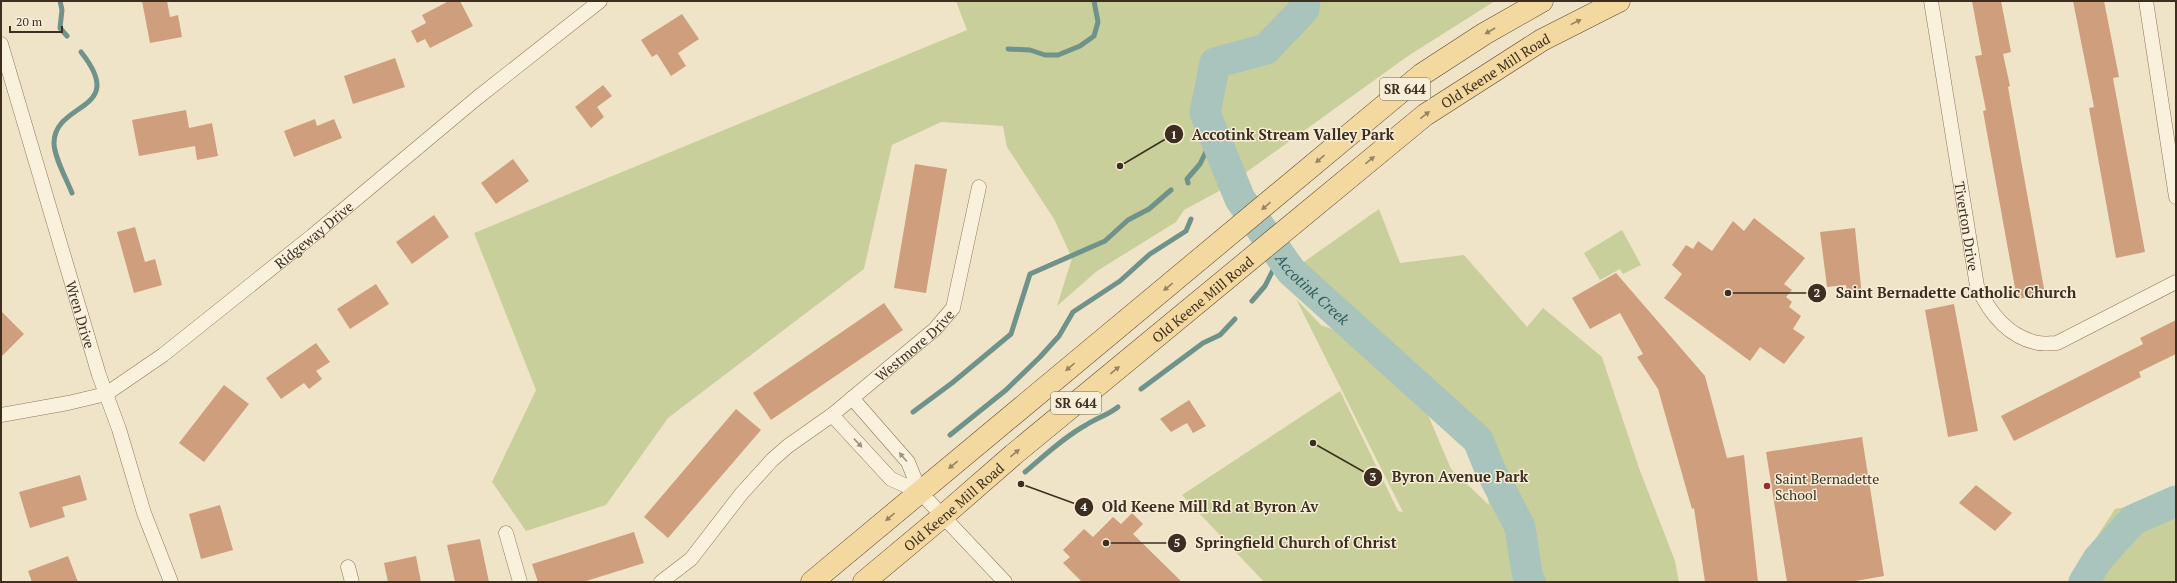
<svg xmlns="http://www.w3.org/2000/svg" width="2177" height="583" font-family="'PT Serif',serif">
<rect width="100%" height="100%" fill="#f0e4c8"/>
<g fill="#c9cf9b" fill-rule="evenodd">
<polygon points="956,1 1495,1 1408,56 1223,189 1184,210 1176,222 1097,271 1057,306 1072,258 1054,219 1007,147 1003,126 941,122 892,145 864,269 668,418 606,505 526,531 492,482 536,390 474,233 967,30"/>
<path d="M1379,209l21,54 64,-8 63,72 16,-19 59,49 37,111 36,93 4,21h-162l-4,-8 1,8h-250l-82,-87 158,-104 58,120 5,1 -107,-213 25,26 41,15 -71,-69zM1409,370l69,70 11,65 -38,-36z"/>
<polygon points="1622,230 1641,265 1623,274 1620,269 1600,280 1584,253"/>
<polygon points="2176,497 2176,582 2074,582 2072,575 2115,509"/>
</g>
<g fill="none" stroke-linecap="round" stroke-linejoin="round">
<g stroke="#6f938a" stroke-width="5">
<polyline points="60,1 62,10 60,28 67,36"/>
<polyline points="1008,49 1030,50 1045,55 1058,55 1080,46 1094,36 1098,22 1094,1"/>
<polyline points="1188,183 1187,179 1200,164 1214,135"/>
<path d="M72,193c-5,-13 -18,-36 -18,-50 0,-42 75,-31 27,-91"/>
<polyline points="1252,301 1265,286 1280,256"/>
<polyline points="1141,389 1203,343 1220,335 1235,319"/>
<polyline points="913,412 952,383 1011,334 1030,274 1105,241 1128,220 1149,209 1171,190"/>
<polyline points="950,435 1006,390 1040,357 1059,336 1073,312 1120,281 1150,254 1186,231 1191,219"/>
<path d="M1025,472c19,-16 39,-35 61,-47 11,-7 22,-10 32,-18"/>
</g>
<g stroke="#a9c4bc" stroke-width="31">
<path id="s1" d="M1305,1l-1,8 -38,40 -51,14 -10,50 35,86 51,72 187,169 11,27 31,60 7,46 3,9"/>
<polyline points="2084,582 2098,559 2133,520 2176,501"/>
</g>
</g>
<g fill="#cf9f7d">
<polygon points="142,1 167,1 170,17 178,15 182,37 150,43"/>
<polygon points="449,1 460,1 473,26 430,48 425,39 417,43 411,31 426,23 422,15"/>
<polygon points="1972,1 2001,1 2011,52 2003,54 2010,86 2008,87 2045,294 2017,299 1983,111 1986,110 1975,56 1982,55"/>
<polygon points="2073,1 2104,1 2119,77 2113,78 2145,252 2116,258 2089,108 2094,107"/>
<polygon points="682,14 699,39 678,53 686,66 671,76 657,54 652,57 641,40"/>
<polygon points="395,58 405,87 353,104 344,76"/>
<polygon points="603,85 612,96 597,107 604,117 591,128 575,107"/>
<polygon points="186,110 189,128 212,123 218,156 197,160 195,146 139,156 132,120"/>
<polygon points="315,119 317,126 334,119 342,138 294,157 284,131"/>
<polygon points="513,159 529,181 496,204 481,183"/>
<polygon points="915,164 947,169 926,293 894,288"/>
<polygon points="434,215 449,237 412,264 396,242"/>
<polygon points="1754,218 1805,258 1784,284 1792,290 1786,297 1792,302 1789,307 1801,316 1793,329 1805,337 1784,364 1760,347 1750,361 1664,298 1682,274 1672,265 1686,245 1693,249 1698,241 1712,251 1733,221 1744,231"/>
<polygon points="135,227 145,262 155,259 162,285 134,293 117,232"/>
<polygon points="1855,228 1862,296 1847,297 1846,285 1827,287 1820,232"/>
<polygon points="1616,273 1705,376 1727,458 1744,455 1758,582 1705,582 1694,508 1692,509 1658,389 1637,357 1643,354 1620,313 1590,329 1572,298"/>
<polygon points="376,284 389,304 350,329 337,309"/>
<polygon points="884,303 903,330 771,420 753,393"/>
<polygon points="1954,304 1978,431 1948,437 1925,310"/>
<polygon points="1,311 24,334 1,357"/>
<polygon points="2176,320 2176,354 2139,372 2141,377 2014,441 2001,416 2143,344 2140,338"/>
<polygon points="316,343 330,362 316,371 322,379 309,389 304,383 281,399 266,378"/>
<polygon points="224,385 249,404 204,462 179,443"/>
<polygon points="1189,400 1206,426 1193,433 1187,423 1171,432 1160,419"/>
<polygon points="736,409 761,430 668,538 644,517"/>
<polygon points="1862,437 1884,576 1850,582 1787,582 1766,452"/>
<polygon points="80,475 87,500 62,507 65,517 30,528 19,492"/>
<polygon points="1976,485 2012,513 1995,531 1959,503"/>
<polygon points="220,505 233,550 201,559 189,514"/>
<polygon points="1132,513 1143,524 1133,534 1182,582 1082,582 1063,563 1070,557 1063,550 1084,529 1093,537 1113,517 1121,524"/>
<polygon points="634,532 644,563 583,582 538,582 532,564"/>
<polygon points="480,539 489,582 455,582 447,545"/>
<polygon points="68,556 78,582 32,582 28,571"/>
<polygon points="416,556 421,582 388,582 384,563"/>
</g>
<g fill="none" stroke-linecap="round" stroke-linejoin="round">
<defs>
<g id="minor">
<path id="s2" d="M1931,1l46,285c12,26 31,51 61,57 6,1 13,0 19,0l119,-61"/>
<polyline points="2146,1 2176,197"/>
<path id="s3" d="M1,44l98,331 20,54 25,84 27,69"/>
<polyline points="852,398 908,462 920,492"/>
<path id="s4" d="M1,415l67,-12 38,-9 57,-39 149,-119 165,-138 123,-97"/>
<polyline points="832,415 891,479 920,492 1005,582"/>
<polyline points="506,533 520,582"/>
<polyline points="348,567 352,582"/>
<path id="s5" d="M661,582l30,-23 51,-66 30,-33 16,-14 44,-31 103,-86 18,-21 26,-121"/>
</g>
<g id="primary">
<polyline points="812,582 1421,75 1484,34 1542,1"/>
<path id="s6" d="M864,582l79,-66 70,-61 412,-340 117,-75 77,-39"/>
</g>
</defs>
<use href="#minor" stroke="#8d765c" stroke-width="15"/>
<use href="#primary" stroke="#5b4430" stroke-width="23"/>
<use href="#minor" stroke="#faf1dc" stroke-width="14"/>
<use href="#primary" stroke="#f3d9a0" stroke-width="22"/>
</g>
<defs><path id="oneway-solid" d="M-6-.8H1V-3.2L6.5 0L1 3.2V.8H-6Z"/></defs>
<g fill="#988460">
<use href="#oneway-solid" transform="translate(1576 22) rotate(-26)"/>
<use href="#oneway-solid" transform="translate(1490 31) rotate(150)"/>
<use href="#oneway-solid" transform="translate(1425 115) rotate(-38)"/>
<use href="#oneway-solid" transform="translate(1320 159) rotate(139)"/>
<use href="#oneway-solid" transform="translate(1370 160) rotate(-39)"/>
<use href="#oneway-solid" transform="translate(1266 206) rotate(140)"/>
<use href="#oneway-solid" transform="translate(1168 287) rotate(141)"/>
<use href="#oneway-solid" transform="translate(1070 367) rotate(140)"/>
<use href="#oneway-solid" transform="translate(1115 370) rotate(-39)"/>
<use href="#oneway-solid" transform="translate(1015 453) rotate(-40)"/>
<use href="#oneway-solid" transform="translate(953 465) rotate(141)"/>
<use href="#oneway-solid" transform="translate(890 517) rotate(140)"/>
</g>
<g fill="#9c907e">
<use href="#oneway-solid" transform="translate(858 443) rotate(47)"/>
<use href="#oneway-solid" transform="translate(903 457) rotate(-131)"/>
</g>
<circle fill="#9e2a2b" stroke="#f7eed8" stroke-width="1.5" cx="1767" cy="486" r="4"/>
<g text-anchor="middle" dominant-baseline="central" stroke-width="3" stroke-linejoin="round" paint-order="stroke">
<g fill="#f7eed8" stroke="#756857" stroke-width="1">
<rect x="1380" y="78" width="50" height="22" rx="3"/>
<rect x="1051" y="392" width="50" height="22" rx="3"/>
</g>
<g font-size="13" font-weight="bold" fill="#3d2e20">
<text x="1405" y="89">SR 644</text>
<text x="1076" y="403">SR 644</text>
</g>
<g font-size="14" fill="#3d2e20" stroke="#f7eed8">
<text stroke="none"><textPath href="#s6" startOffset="813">Old Keene Mill Road</textPath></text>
<text stroke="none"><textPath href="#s2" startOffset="228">Tiverton Drive</textPath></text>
<text stroke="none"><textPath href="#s4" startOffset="369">Ridgeway Drive</textPath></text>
<text stroke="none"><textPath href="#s6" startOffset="441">Old Keene Mill Road</textPath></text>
<text stroke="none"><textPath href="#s3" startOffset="282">Wren Drive</textPath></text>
<text stroke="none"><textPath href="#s5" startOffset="349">Westmore Drive</textPath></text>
<text stroke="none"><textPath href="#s6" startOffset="117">Old Keene Mill Road</textPath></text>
</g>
<g font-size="14" fill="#3d2e20" stroke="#f7eed8" text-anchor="start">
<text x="1775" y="478">Saint Bernadette<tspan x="1775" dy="16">School</tspan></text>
</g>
<g font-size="15" font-style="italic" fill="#2f5d5a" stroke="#f7eed8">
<text stroke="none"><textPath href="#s1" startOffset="376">Accotink Creek</textPath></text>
</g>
</g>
<path fill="none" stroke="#3d2e20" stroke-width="1.5" d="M1120 166L1174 134M1728 293L1817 293M1313 443L1373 477M1021 484L1084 507M1106 543L1177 543"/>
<g fill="#3d2e20" stroke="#f7eed8" stroke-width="1.5">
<circle cx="1120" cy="166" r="4"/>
<circle cx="1728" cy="293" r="4"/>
<circle cx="1313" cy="443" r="4"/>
<circle cx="1021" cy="484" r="4"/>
<circle cx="1106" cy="543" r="4"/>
<circle cx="1174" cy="134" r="10"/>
<circle cx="1817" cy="293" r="10"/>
<circle cx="1373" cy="477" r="10"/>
<circle cx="1084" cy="507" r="10"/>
<circle cx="1177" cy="543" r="10"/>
</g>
<g font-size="12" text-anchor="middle" font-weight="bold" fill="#fff">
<text x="1174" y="139">1</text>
<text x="1817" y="297">2</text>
<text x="1373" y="481">3</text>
<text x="1084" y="511">4</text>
<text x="1177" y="547">5</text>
</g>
<g font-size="15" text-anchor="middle" font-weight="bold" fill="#3d2e20" stroke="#f7eed8" stroke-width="3" stroke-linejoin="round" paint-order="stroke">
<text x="1293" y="140">Accotink Stream Valley Park</text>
<text x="1956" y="298">Saint Bernadette Catholic Church</text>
<text x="1460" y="482">Byron Avenue Park</text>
<text x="1210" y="512">Old Keene Mill Rd at Byron Av</text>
<text x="1296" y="548">Springfield Church of Christ</text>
</g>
<rect width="2177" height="583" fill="none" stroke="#3d2e20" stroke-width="4"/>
<path d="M10 26v6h52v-6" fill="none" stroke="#3d2e20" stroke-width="2"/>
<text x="16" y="26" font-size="12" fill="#3d2e20" stroke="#f7eed8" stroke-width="3" paint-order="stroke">20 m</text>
</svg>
